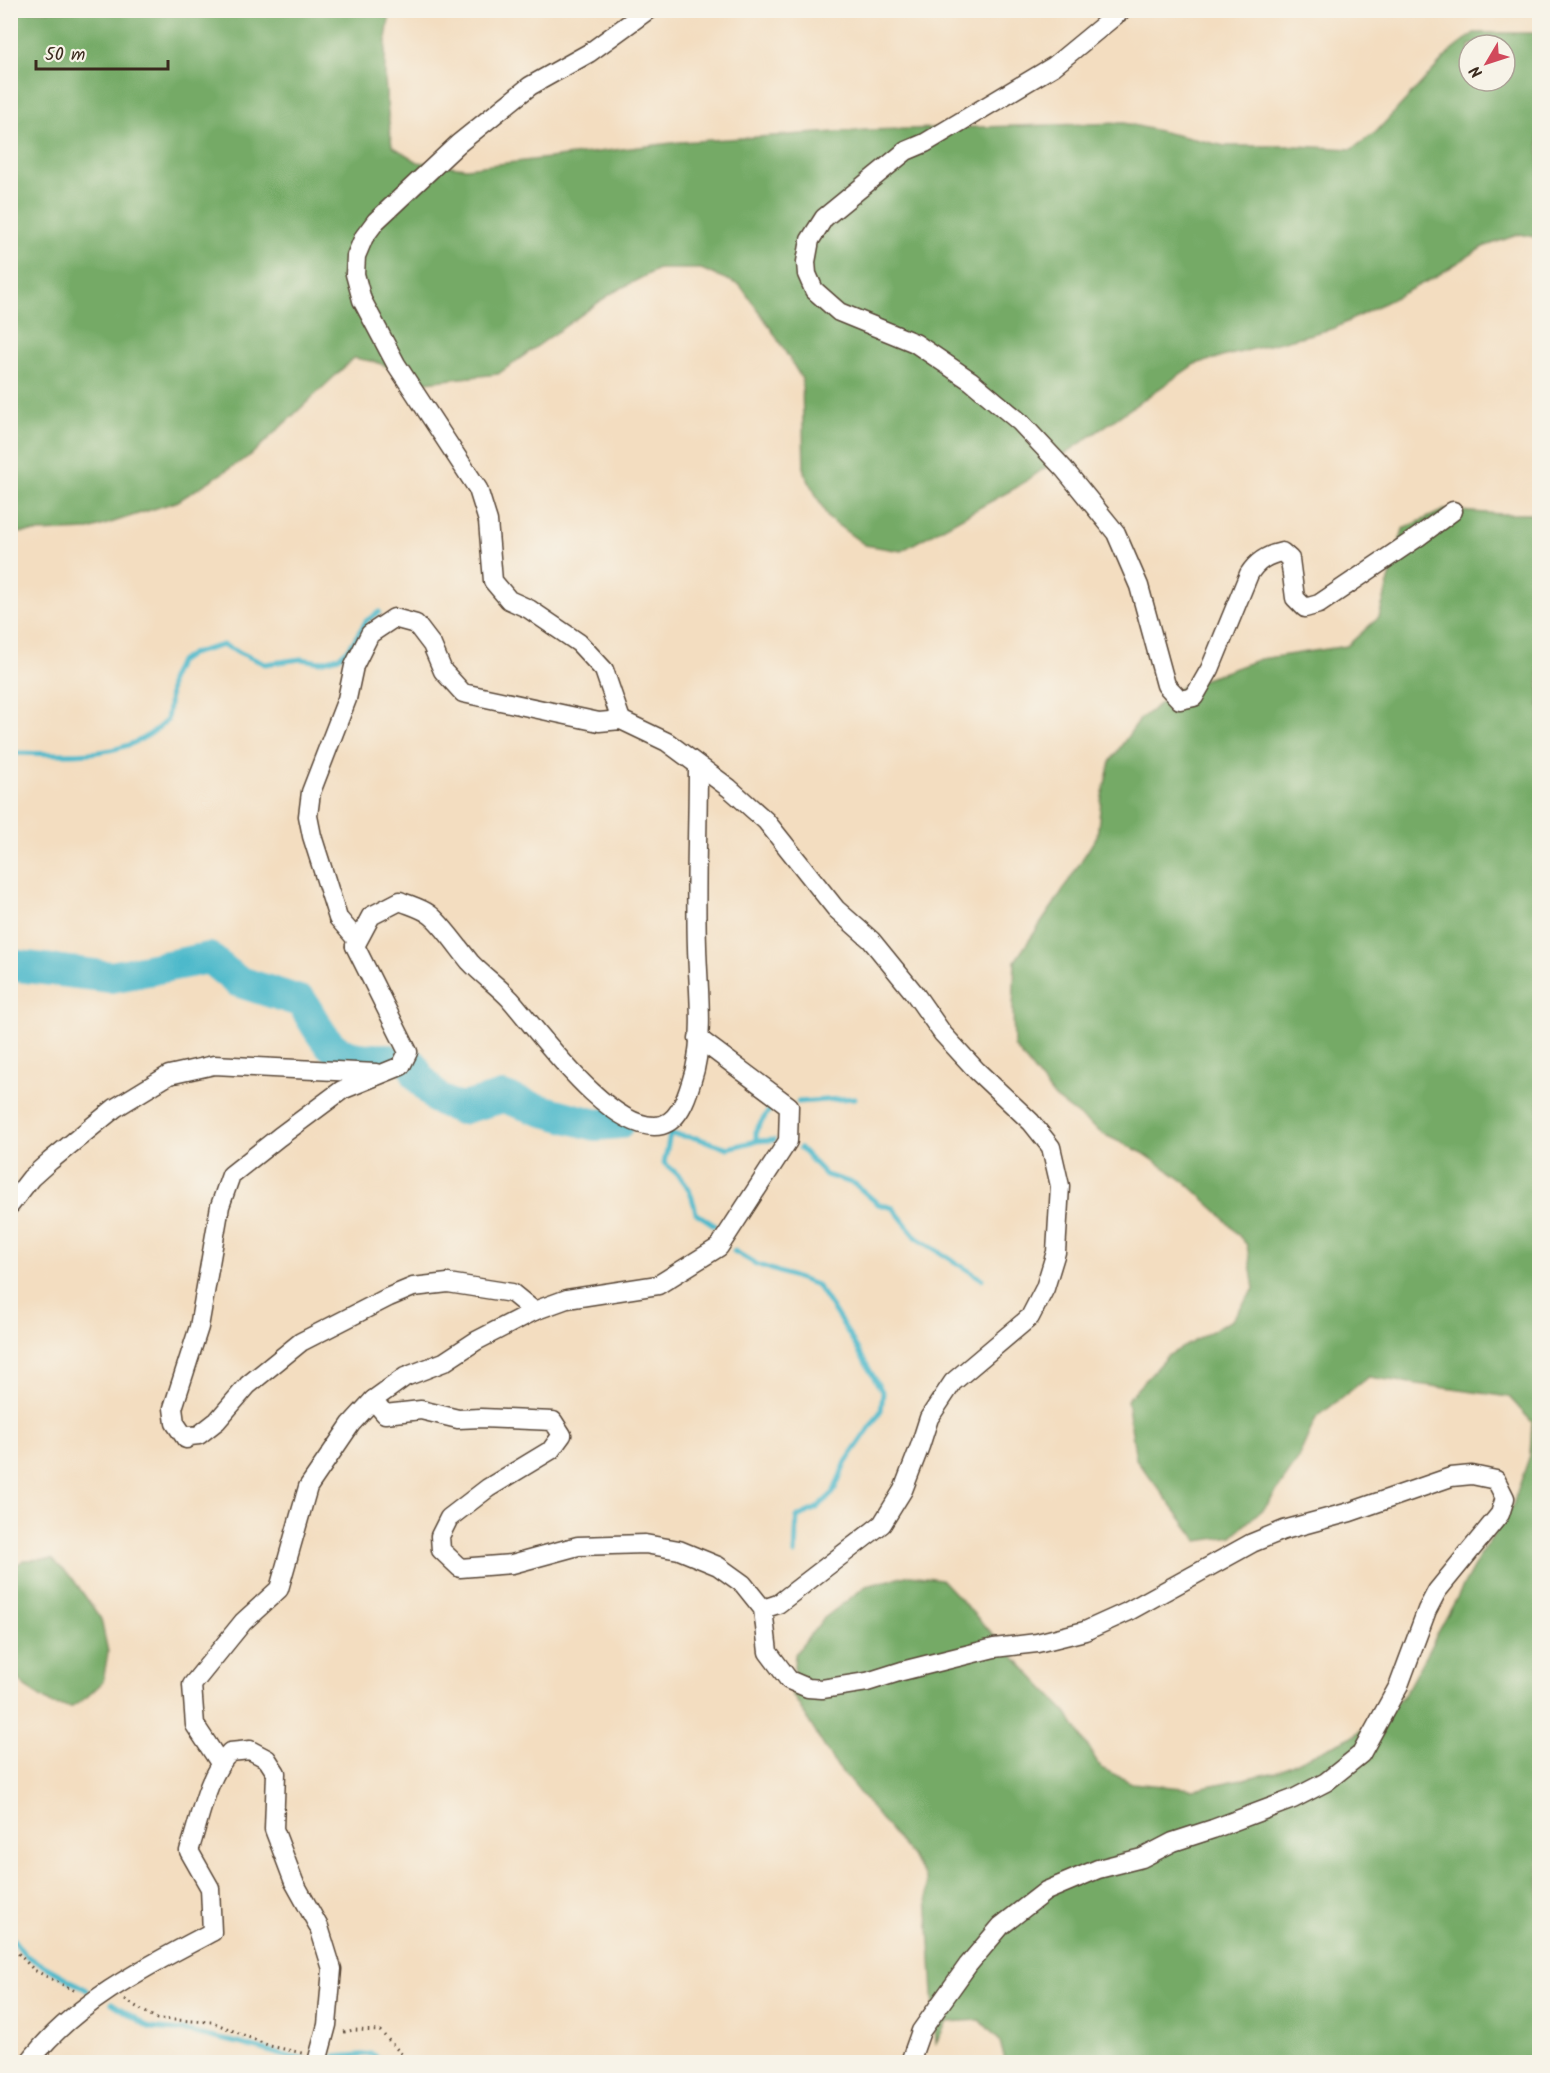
<svg xmlns="http://www.w3.org/2000/svg" width="1550" height="2073" font-family="Kalam,sans-serif">
<rect width="100%" height="100%" fill="#f7f3e8"/>
<filter id="ink" filterUnits="userSpaceOnUse"><feTurbulence type="fractalNoise" baseFrequency=".0167" numOctaves="2"/><feDisplacementMap in="SourceGraphic" scale="12" xChannelSelector="R" yChannelSelector="G"/><feConvolveMatrix kernelMatrix="1 2 1 2 8 2 1 2 1" color-interpolation-filters="sRGB"/></filter>
<filter id="wash" filterUnits="userSpaceOnUse"><feTurbulence type="fractalNoise" baseFrequency=".008" numOctaves="4" result="noise"/><feDisplacementMap in="SourceGraphic" scale="24" xChannelSelector="R" yChannelSelector="G"/><feGaussianBlur stdDeviation="1.35" result="paint"/><feColorMatrix in="noise" values="0 0 0 0 0 0 0 0 0 0 0 0 0 0 0 0 0 1.4 0 .05"/><feComposite in="paint" operator="in"/></filter>
<g filter="url(#wash)">
<rect width="100%" height="100%" fill="#f3ddc0"/>
<g fill="#74aa66" stroke="#586a42" stroke-width="1.5" fill-rule="evenodd">
<path d="M10,11h381c-11,44 -5,90 1,135l26,16 48,6 214,-26 188,-12 256,-7 101,23h71l56,3 24,-17 75,-81 23,-18h65v205l-19,-4 -37,13 -48,30 -100,51 -140,36 -178,123 -116,64 -36,-6 -37,-27 -24,-46 -2,-93 -32,-52 -30,-42 -39,-16h-43l-46,24 -114,81 -72,8 -50,-20 -22,-4 -103,97 -73,46 -89,29 -78,3zM1469,45h36v36h-36z"/>
<polygon points="1444,510 1501,514 1539,514 1539,2062 1006,2062 999,2040 980,2020 947,2022 936,2043 926,1878 913,1858 833,1761 792,1694 795,1654 823,1619 866,1586 910,1575 941,1579 1067,1713 1101,1768 1132,1783 1193,1789 1276,1772 1355,1735 1403,1697 1478,1559 1512,1507 1530,1455 1532,1422 1509,1397 1368,1377 1316,1418 1296,1463 1267,1505 1232,1536 1198,1541 1136,1459 1127,1400 1167,1356 1232,1320 1254,1289 1247,1245 1218,1212 1185,1182 1143,1153 1103,1134 1055,1098 1014,1046 1013,1009 1015,961 1054,904 1097,836 1101,801 1110,762 1139,720 1180,688 1260,659 1347,646 1379,617 1403,529"/>
<polygon points="52,1559 73,1579 101,1619 108,1652 103,1682 87,1697 72,1707 53,1705 25,1687 11,1669 11,1569 24,1560"/>
</g>
<g fill="none" stroke-linecap="round" stroke-linejoin="round">
<g stroke="#4eb9cb" stroke-width="5">
<path d="M10,753c42,0 98,7 135,-16 8,-4 15,-11 22,-17l2,-14 1,-25 8,-18 13,-9 32,-9 42,19 36,-5 19,3 19,-5 11,-10 16,-26 13,-9"/>
<polyline points="798,1102 855,1098"/>
<polyline points="669,1134 696,1138 728,1148 756,1141 774,1140"/>
<path d="M670,1135l-6,28c20,15 27,25 32,50l18,12"/>
<polyline points="756,1141 756,1130 772,1106"/>
<polyline points="800,1148 826,1175 855,1184 878,1204 893,1208 917,1238 982,1279"/>
<polyline points="734,1251 756,1264 817,1285 844,1326 883,1393 881,1411 846,1462 833,1493 817,1508 797,1517 795,1554"/>
<polyline points="10,1935 25,1955 87,1990"/>
<polyline points="112,2003 150,2028 184,2031 238,2043 293,2058 303,2058"/>
<polyline points="333,2057 371,2054 384,2062"/>
</g>
<g stroke="#4eb9cb" stroke-width="32">
<path d="M10,965l101,12 98,-19 28,23 65,21c26,43 30,60 85,57"/>
<polyline points="413,1065 418,1076 438,1099 460,1109 503,1097 537,1109 596,1125 619,1123"/>
</g>
</g>
</g>
<g filter="url(#ink)">
<g fill="none" stroke-linecap="round" stroke-linejoin="round">
<defs>
<g id="minor">
<path d="M1122,10l-68,56 -129,77 -19,8 -82,67 -14,22 -4,22 1,12 7,16 25,22 76,31 56,38 49,41 44,47 52,64 23,53 27,99 14,15 14,-3 16,-28 39,-95c8,-13 18,-19 33,-22l8,7 5,39 10,10 14,-4 99,-67 35,-26"/>
<polyline points="621,720 604,670 579,643 529,609 509,600 493,581 488,521 478,489 396,364 362,300 355,274 356,256 364,237 376,221 458,144 530,86 589,53 648,10"/>
<path d="M355,946l16,-30 29,-15c9,4 21,7 29,13 11,7 31,36 41,48 12,13 28,24 40,37 29,33 103,138 152,126 20,-5 28,-38 33,-56 9,-40 3,-81 2,-122 -2,-60 1,-121 1,-181"/>
<polyline points="10,1205 31,1178 50,1161 115,1108 169,1075 214,1065 376,1073"/>
<polyline points="534,1311 567,1299 658,1285 719,1247 788,1141 789,1106 698,1038"/>
<polyline points="763,1609 778,1604 882,1524 903,1490 920,1446 929,1418 953,1382 1030,1317 1045,1288 1056,1252 1060,1186 1051,1147 1031,1122 977,1071 943,1034 915,994 871,940 836,909 766,821 729,788 667,742 621,720 599,722 463,693 443,671 432,645 416,624 394,618 370,634 354,666 347,699 311,792 308,816 312,836 338,918 357,940 355,946 408,1052 401,1066 342,1090 279,1137 231,1175 220,1206 199,1327 173,1408 175,1423 186,1439 190,1436 199,1435 217,1421 248,1385 301,1342 389,1297 413,1287 448,1283 512,1293 534,1311 476,1341 444,1362 405,1377 373,1400 385,1414 421,1410 458,1419 481,1418 553,1421 562,1435 551,1450 488,1488 449,1518 440,1536 441,1550 460,1568 512,1564 578,1546 645,1544 679,1550 718,1566 743,1584 763,1609 768,1652 789,1680 808,1688 822,1689 867,1682 902,1671 994,1648 1037,1643 1085,1631 1127,1612 1252,1543 1284,1530 1350,1512 1451,1477 1472,1475 1496,1480 1505,1498 1500,1514 1437,1591 1427,1610 1399,1685 1361,1754 1326,1782 1293,1799 1213,1829 1173,1842 1142,1858 1098,1869 1046,1891 1001,1926 968,1965 921,2031 910,2062"/>
<polyline points="220,1763 195,1725 192,1685 243,1622 279,1589 308,1487 351,1424 373,1400"/>
<path d="M29,2062c45,-59 118,-96 183,-130l-2,-44 -21,-37c11,-32 17,-74 41,-99l20,-2 17,9 9,14 -2,56 20,53 25,45 13,42 -5,56 -10,37"/>
</g>
</defs>
<use href="#minor" stroke="#574536" stroke-width="21"/>
<g stroke="#574536" stroke-width="3" stroke-dasharray="1.5 4.5" stroke-linecap="butt">
<polyline points="10,1945 34,1970 77,1992"/>
<polyline points="125,2000 157,2019 212,2022 270,2046 302,2053"/>
<polyline points="344,2032 354,2030 380,2031 409,2062"/>
</g>
<use href="#minor" stroke="#fff" stroke-width="18"/>
</g>
</g>
<rect width="1550" height="2073" fill="none" stroke="#f7f3e8" stroke-width="36"/>
<g transform="translate(1487 63) rotate(231)"><circle r="28" fill="#f7f3e8" stroke="#aca397" stroke-width="1.5"/>
<path d="M0-4.5L10 22L0 15L-10 22Z" fill="#d1495b"/>
<text y="-9" font-size="16" font-weight="bold" text-anchor="middle" fill="#3b2a1e">N</text>
</g>
<path d="M36 60v9h132v-9" fill="none" stroke="#3b2a1e" stroke-width="3"/>
<text x="45" y="60" font-size="18" fill="#3b2a1e" stroke="#f7f3e8" stroke-width="4.5" paint-order="stroke">50 m</text>
</svg>
